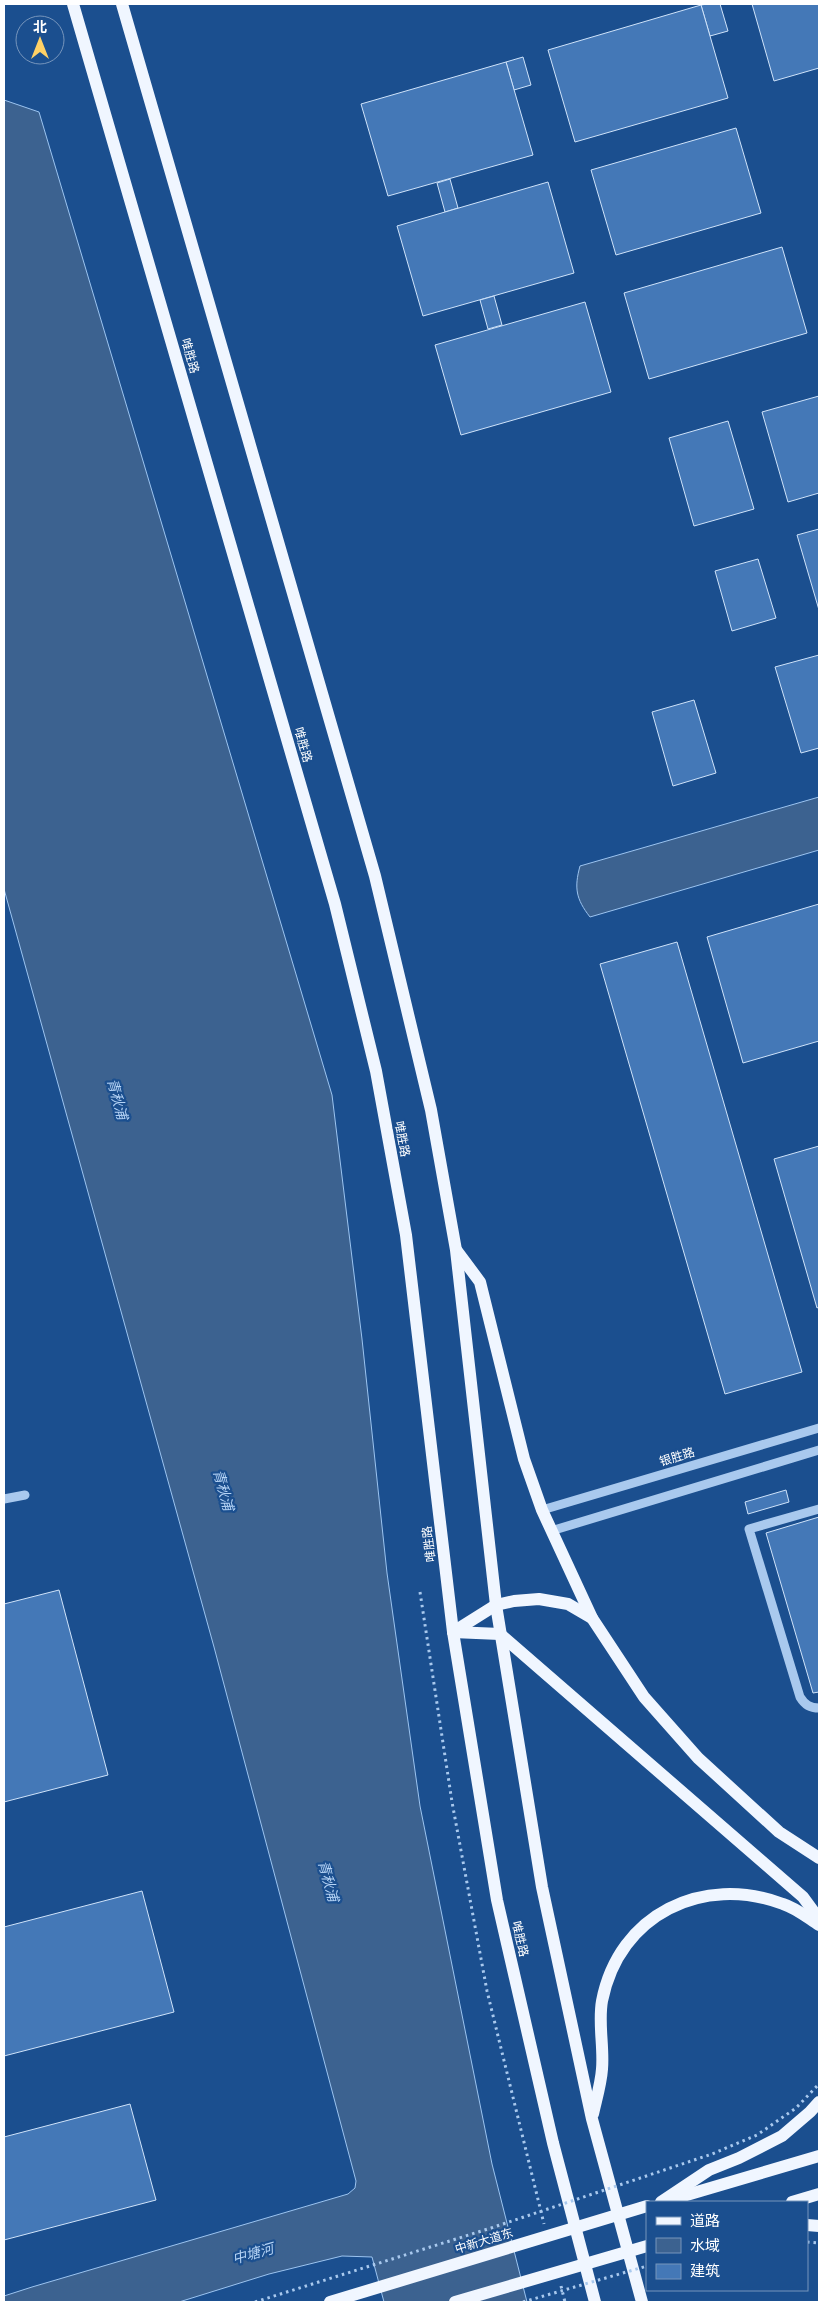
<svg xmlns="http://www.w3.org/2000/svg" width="823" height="2306" font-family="Figtree,'Noto Sans SC',sans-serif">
<rect width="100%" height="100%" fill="#1b4f8f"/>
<g fill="#3c6290" stroke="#9cc4f0">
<polygon points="4,100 39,112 332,1095 362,1339 387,1573 420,1806 492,2164 527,2302 384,2302 372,2257 342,2256 269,2274 179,2302 4,2302 4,2296 32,2287 348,2194 355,2188 356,2181 214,1647 4,889"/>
<path d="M819,797v53l-229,67c-14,-18 -16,-29 -10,-51z"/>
</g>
<g fill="#4478b7" stroke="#cfe3fa">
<polygon points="707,4 720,4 728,31 710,36 701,5"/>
<polygon points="752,4 819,4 819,68 774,81"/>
<polygon points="701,5 728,98 575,142 548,50"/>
<polygon points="523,57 531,85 514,90 506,62"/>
<polygon points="506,62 533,155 388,196 361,104"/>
<polygon points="736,128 761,213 616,255 591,170"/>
<polygon points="450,179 458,208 445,212 437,183"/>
<polygon points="548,182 574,273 423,316 397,226"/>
<polygon points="782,247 807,333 649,379 624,293"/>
<polygon points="494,296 502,325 488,329 480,300"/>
<polygon points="585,302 611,392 461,435 435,345"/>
<polygon points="819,396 819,493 788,502 762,412"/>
<polygon points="728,421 754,509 694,526 669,438"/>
<polygon points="819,529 819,610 797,535"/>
<polygon points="758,559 776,618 732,631 715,571"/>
<polygon points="819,655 819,748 801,753 775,667"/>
<polygon points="694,700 716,773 673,786 652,712"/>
<polygon points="819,904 819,1041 743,1063 707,937"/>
<polygon points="677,942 802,1372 725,1394 600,964"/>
<polygon points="819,1146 819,1307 817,1308 774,1159"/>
<polygon points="786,1490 789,1502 748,1514 745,1502"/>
<polygon points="819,1517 819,1692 813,1693 766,1533"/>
<polygon points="59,1590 108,1775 4,1802 4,1604"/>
<polygon points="142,1891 174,2012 4,2056 4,1927"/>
<polygon points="130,2104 156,2200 4,2240 4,2137"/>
</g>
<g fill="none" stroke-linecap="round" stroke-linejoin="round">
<g stroke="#a9c9ee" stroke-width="3" stroke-dasharray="2.5 4" stroke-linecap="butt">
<polyline points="420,1592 452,1802 487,1991 544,2224"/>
<polyline points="807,2242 819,2243"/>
<polyline points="561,2286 565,2302"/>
</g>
<g stroke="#a9c9ee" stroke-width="9">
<polyline points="4,1499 25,1495"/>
<path d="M819,1509l-70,20 51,168c5,8 10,11 19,11"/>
<polyline points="542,1510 819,1428"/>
<polyline points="551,1531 819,1450"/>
</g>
<g stroke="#f0f6ff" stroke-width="12">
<polyline points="73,4 335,904 376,1071 406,1235 453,1632 497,1900 553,2143 595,2302"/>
<polyline points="122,4 375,876 431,1110 456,1250 496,1605 542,1887 592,2119 642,2302"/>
<polyline points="457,1251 480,1282 524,1459 542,1510 592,1618 644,1697 698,1758 779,1832 819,1858"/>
<polyline points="453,1632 500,1634 803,1897 819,1919"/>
<polyline points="453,1632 496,1605 514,1601 539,1599 568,1604 592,1618"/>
<path d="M593,2114c3,-14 8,-30 9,-45 2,-22 -4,-46 0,-68 17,-87 101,-127 181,-97 13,4 25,14 36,21"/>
<polyline points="673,2199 819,2156"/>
<polyline points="661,2202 709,2170 739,2158 782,2136 810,2112 819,2102"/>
<polyline points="792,2202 819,2194"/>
<polyline points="807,2225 819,2226"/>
</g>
<g stroke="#a9c9ee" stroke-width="3" stroke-dasharray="2.5 4" stroke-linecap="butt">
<polyline points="255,2302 491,2228 712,2154 757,2135 796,2108 819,2084"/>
<polyline points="523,2302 647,2266"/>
</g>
<g stroke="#f0f6ff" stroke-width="12">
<polyline points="330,2302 647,2206"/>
<polyline points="455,2302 647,2246"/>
</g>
</g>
<g text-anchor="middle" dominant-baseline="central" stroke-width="4.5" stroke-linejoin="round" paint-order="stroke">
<g font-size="12" fill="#fff" stroke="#1b4f8f">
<text transform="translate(190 356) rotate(74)">唯胜路</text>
<text transform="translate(303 745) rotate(74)">唯胜路</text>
<text transform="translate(402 1139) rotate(79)">唯胜路</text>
<text transform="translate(677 1457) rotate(-17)">银胜路</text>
<text transform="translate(429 1544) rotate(-97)">唯胜路</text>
<text transform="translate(520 1939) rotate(77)">唯胜路</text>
<text transform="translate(484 2241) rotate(-17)">中新大道东</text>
</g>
<g font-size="14" font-style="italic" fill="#b5d3f5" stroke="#1b4f8f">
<text transform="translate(117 1099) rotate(75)">青秋浦</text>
<text transform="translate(223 1490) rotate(75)">青秋浦</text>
<text transform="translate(328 1881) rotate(75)">青秋浦</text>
<text transform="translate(253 2254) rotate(-16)">中塘河</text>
</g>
</g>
<rect width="823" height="2306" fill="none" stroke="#ffffff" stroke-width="10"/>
<rect x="646" y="2201" width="162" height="90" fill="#1b4f8f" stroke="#7695bc"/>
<rect x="656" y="2217" width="25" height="8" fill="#f0f6ff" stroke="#7695bc"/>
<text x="690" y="2226" font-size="15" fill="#ffffff">道路</text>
<rect x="656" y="2238" width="25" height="15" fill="#3c6290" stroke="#7695bc"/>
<text x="690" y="2251" font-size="15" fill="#ffffff">水域</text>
<rect x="656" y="2264" width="25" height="15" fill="#4478b7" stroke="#7695bc"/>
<text x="690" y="2276" font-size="15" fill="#ffffff">建筑</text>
<g transform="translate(40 40)"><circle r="24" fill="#1b4f8f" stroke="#7695bc"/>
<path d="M0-4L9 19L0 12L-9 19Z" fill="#ffd166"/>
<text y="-8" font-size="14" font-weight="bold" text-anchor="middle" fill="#ffffff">北</text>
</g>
</svg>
